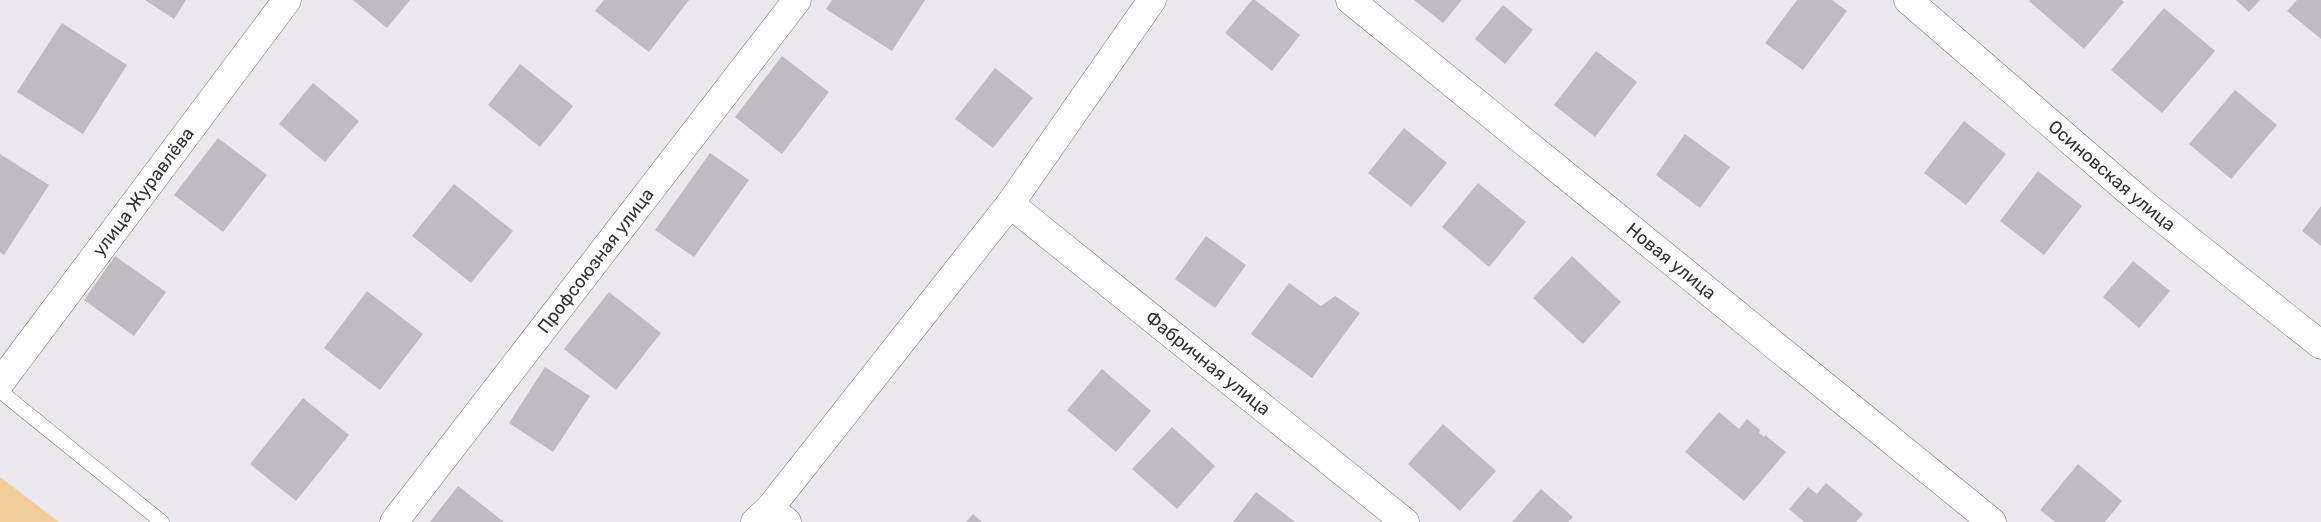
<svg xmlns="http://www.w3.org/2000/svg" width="2321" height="522" font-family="Rubik,sans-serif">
<rect width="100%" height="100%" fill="#eae7ed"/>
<polygon fill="#f1cd9b" points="0,477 59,522 0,522"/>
<g fill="#bfbcc1">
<polygon points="145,0 186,0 174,19"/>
<polygon points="353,0 410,0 387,28"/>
<polygon points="604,0 689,0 649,52 595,11"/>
<polygon points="832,0 925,0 892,51 826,9"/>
<polygon points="1252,0 1255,0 1300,35 1272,71 1225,33"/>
<polygon points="1414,0 1462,0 1443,23"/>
<polygon points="1797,0 1832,0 1847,11 1803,70 1765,43"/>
<polygon points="2030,0 2122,0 2124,2 2084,49 2029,1"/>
<polygon points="2236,0 2260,0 2249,12"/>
<polygon points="2297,0 2321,0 2321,39 2287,11"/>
<polygon points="1503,5 1533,30 1505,64 1475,39"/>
<polygon points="2164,8 2215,51 2162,113 2111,70"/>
<polygon points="62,23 127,65 83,134 17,92"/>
<polygon points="1596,51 1637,82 1595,137 1554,105"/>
<polygon points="782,56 829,92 782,154 735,117"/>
<polygon points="520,64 573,106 540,147 488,105"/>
<polygon points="995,68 1033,98 993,148 955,119"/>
<polygon points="313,83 359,121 325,162 279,124"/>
<polygon points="2235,90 2277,125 2231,179 2189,144"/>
<polygon points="1964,121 2006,154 1966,205 1924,173"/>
<polygon points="1404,128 1447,163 1411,207 1368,173"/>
<polygon points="1685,134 1730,167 1700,208 1656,175"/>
<polygon points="218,138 267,175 223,232 174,195"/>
<polygon points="710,153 749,180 694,257 655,230"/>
<polygon points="0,154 49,185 4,255 0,252"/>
<polygon points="2038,171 2082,206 2044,255 2000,221"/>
<polygon points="1478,183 1526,222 1489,267 1442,227"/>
<polygon points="454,184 513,231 471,283 412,236"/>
<polygon points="2321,206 2321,246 2302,231"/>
<polygon points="1206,236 1246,265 1215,308 1175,279"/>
<polygon points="115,256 166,292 134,336 84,300"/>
<polygon points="1572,256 1621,302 1583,344 1533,298"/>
<polygon points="2133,261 2170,291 2139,328 2103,297"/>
<polygon points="1289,283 1321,306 1335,296 1360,313 1312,378 1251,334"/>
<polygon points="367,291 423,334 380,390 324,348"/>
<polygon points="609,292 661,333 616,390 564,349"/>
<polygon points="545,367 590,396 553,452 509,423"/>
<polygon points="1102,369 1151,411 1116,452 1067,410"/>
<polygon points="303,398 349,435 296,501 250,464"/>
<polygon points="1719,412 1739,429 1747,419 1760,430 1759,433 1764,437 1765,435 1786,452 1744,501 1685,452"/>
<polygon points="1443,424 1496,471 1460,511 1408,464"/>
<polygon points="1172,427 1215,466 1177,509 1132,469"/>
<polygon points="2078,464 2122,501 2105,522 2055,522 2040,510"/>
<polygon points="1826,483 1863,514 1856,522 1804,522 1789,509 1808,487 1817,494"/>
<polygon points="458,486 504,522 430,522"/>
<polygon points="1541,489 1573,517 1568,522 1512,522"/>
<polygon points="1256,492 1295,522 1233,522"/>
<polygon points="973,514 982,522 966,522"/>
</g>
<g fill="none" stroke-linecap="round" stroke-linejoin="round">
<defs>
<polyline id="service" points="0,391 162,522"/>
<g id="minor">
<path id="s1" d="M1350,0l642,522"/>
<path id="s2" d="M1908,0l232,201 181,144"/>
<path id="s3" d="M1010,204l395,318"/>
<path id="s4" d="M0,383l287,-383"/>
<polyline points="770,508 1010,204 1152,0"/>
<path id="s5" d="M394,522l403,-522"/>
<polyline points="755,522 770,508 787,522"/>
</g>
</defs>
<use href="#service" stroke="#737175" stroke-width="15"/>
<use href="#minor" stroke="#737175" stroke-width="29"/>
<use href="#service" stroke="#fff" stroke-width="14"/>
<use href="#minor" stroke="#fff" stroke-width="28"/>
</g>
<g text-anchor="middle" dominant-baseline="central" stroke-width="5" stroke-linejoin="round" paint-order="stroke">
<g font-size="18" fill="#323133" stroke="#f8f4fa">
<text stroke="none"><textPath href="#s2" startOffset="269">Осиновская улица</textPath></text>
<text stroke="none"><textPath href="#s4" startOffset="239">улица Журавлёва</textPath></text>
<text stroke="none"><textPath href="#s5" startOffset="330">Профсоюзная улица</textPath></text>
<text stroke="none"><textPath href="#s1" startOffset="414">Новая улица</textPath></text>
<text stroke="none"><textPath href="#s3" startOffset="254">Фабричная улица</textPath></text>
</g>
</g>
</svg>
